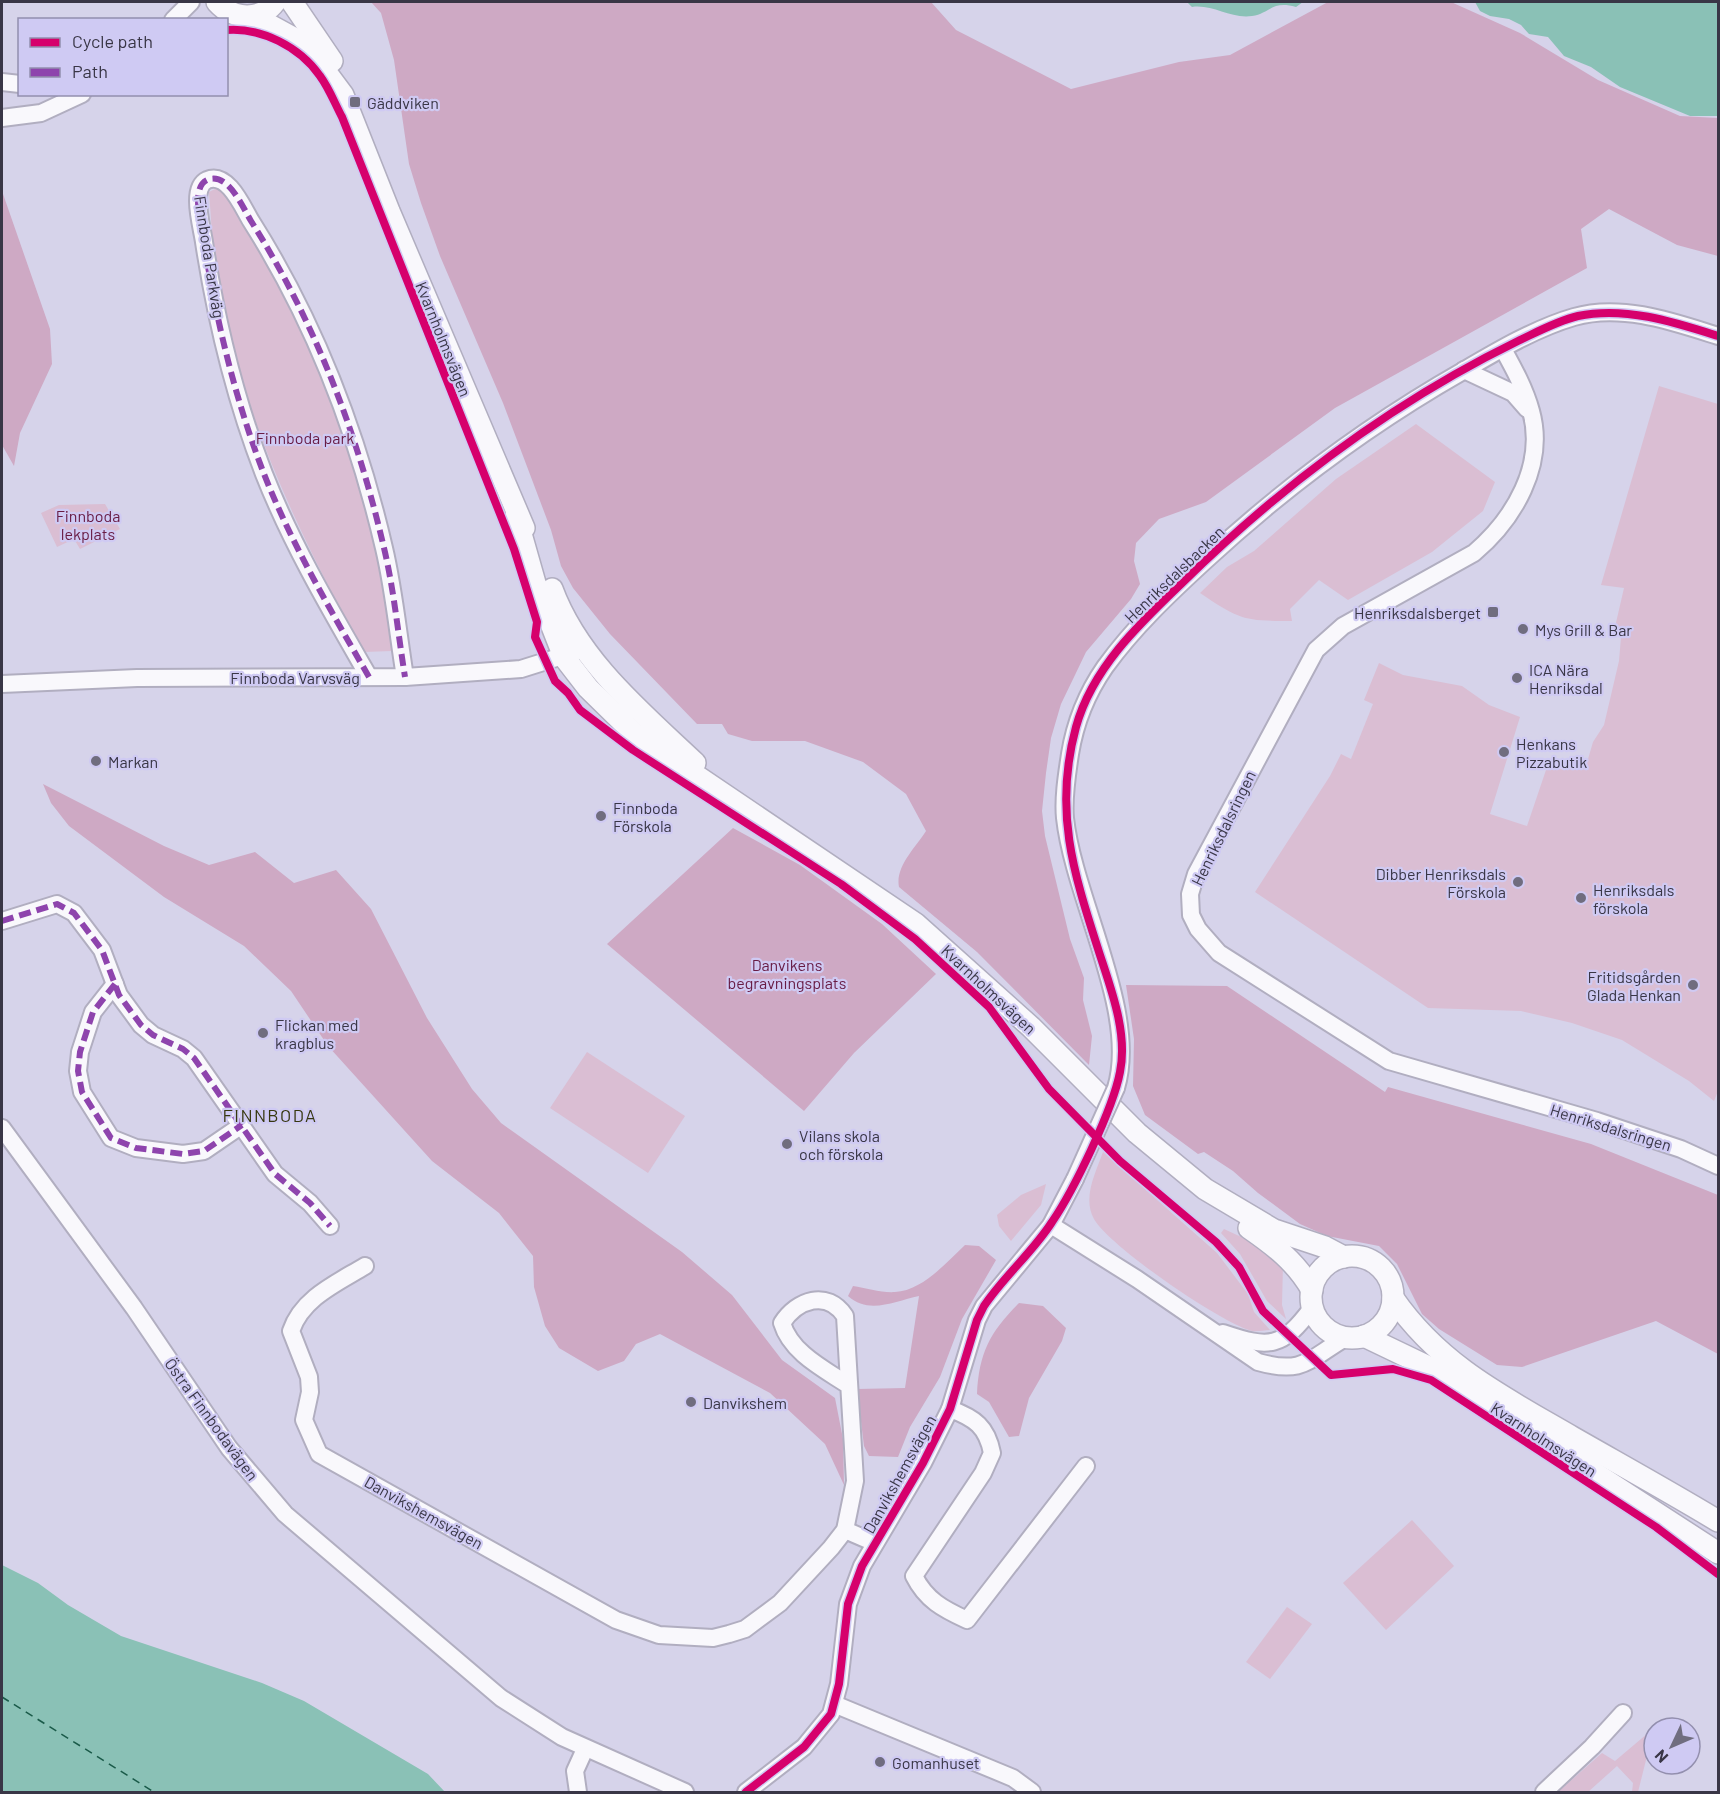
<svg xmlns="http://www.w3.org/2000/svg" width="1720" height="1794" font-family="Barlow,sans-serif">
<rect width="100%" height="100%" fill="#d6d3ea"/>
<g fill="#dabed3">
<path d="M221,186c67,96 116,204 147,317 13,48 18,99 24,148l-28,1c-68,-122 -128,-249 -149,-388 -3,-24 -4,-48 -6,-72z"/>
<polygon points="1659,386 1718,404 1718,1091 1714,1101 1689,1081 1622,1040 1572,1023 1521,1011 1428,1008 1255,892 1330,776 1341,754 1351,759 1373,704 1364,700 1379,663 1403,675 1462,686 1489,705 1520,717 1490,814 1527,826 1546,770 1586,766 1593,742 1604,725 1619,661 1621,637 1615,627 1624,588 1601,585"/>
<path d="M1416,424l79,58 -12,29 -51,41 -84,48 -29,-20 -29,29 2,12c-48,0 -52,-1 -92,-28l27,-26 27,-16 82,-72z"/>
<polygon points="105,504 120,529 80,549 74,539 57,547 41,513 59,505"/>
<polygon points="587,1052 685,1116 648,1173 550,1108"/>
<path d="M1103,1152l114,101 31,41 6,18 16,18c-6,0 -12,2 -18,1 -31,-8 -143,-85 -158,-112 -12,-21 2,-47 9,-67z"/>
<polygon points="1046,1184 1041,1205 1011,1241 999,1226 997,1215 1021,1195"/>
<polygon points="1224,1229 1263,1247 1283,1264 1282,1305 1286,1319 1267,1301 1240,1254 1221,1233"/>
<polygon points="1412,1520 1454,1566 1386,1630 1343,1583"/>
<polygon points="1287,1607 1312,1624 1270,1679 1246,1662"/>
<polygon points="1654,1728 1638,1792 1632,1792 1633,1783 1617,1766 1588,1792 1558,1792 1602,1753 1615,1761"/>
</g>
<g fill="#cea9c4">
<path d="M371,2h560l25,28 115,59 108,-27 51,-7 98,-53h123l69,31 78,47 82,36 38,2v138l-41,-11 -68,-36 -28,20 6,39 -252,140 -129,94 -47,17 -23,24 -2,18 6,23 -9,15 -45,53 -11,23 -14,29 -10,34 -5,35 -4,38 3,25 25,103 14,39 -1,22 9,36 -3,29 -112,-113 -78,-65c-4,-20 16,-39 27,-56l-20,-37 -43,-32 -58,-21h-53l-24,-7 -6,-10h-25l-87,-90 -37,-46 -12,-22 -10,-36 -48,-127 -63,-147 -19,-53 -12,-39 -15,-104 -13,-47z"/>
<polygon points="2,191 50,329 52,364 20,433 14,466 2,445"/>
<polygon points="43,784 164,846 209,865 255,852 294,883 336,870 371,909 427,1018 472,1089 501,1123 682,1252 732,1295 782,1360 835,1398 843,1439 844,1485 825,1444 770,1393 660,1334 636,1344 624,1361 598,1371 559,1348 545,1326 534,1287 533,1256 499,1213 432,1161 328,1046 291,991 244,946 164,897 69,826 51,803"/>
<polygon points="733,828 800,865 882,924 936,974 854,1053 804,1111 607,944"/>
<polygon points="1126,985 1227,986 1385,1092 1388,1087 1591,1144 1718,1195 1718,1354 1656,1321 1522,1367 1497,1365 1439,1329 1422,1314 1397,1264 1379,1246 1327,1236 1300,1224 1258,1193 1233,1171 1204,1152 1198,1154 1145,1115 1133,1086 1134,1039"/>
<path d="M965,1245l14,1 17,14 -34,59 -22,58 -30,50 -12,30 -29,-1 -5,-10 -7,-57 48,-1 14,-92c-24,5 -50,19 -71,0l5,-10c13,2 29,7 42,6 27,-1 52,-30 70,-47z"/>
<path d="M1019,1303l24,3 23,22 -4,13 -33,57 -10,38 -10,1 -20,-35 -12,-8c2,-41 13,-62 42,-91z"/>
</g>
<g fill="#8ac1b6">
<path d="M1187,2h116l-7,5c-25,-7 -27,7 -44,9 -22,3 -39,-12 -60,-9z"/>
<polygon points="1471,2 1718,2 1718,116 1690,116 1620,87 1591,67 1564,56 1548,37 1529,34 1521,25 1509,19 1490,16 1480,11 1475,2"/>
<polygon points="2,1565 38,1583 68,1605 121,1636 262,1683 304,1701 428,1774 445,1792 2,1792"/>
</g>
<g fill="none" stroke-linecap="round" stroke-linejoin="round">
<polyline stroke="#1a5a49" stroke-width="1.5" stroke-dasharray="8 6" stroke-linecap="butt" points="2,1697 154,1792"/>
<defs>
<g id="minor">
<polyline points="173,20 191,2"/>
<polyline points="2,82 20,84"/>
<polyline points="2,118 41,113 82,94"/>
<path d="M1503,349c11,20 22,40 28,62 15,54 -17,108 -57,142l-131,73 -27,24 -120,224 -6,20 1,21 7,14 21,24 170,108 208,60 84,28 37,17"/>
<polyline points="1464,370 1513,393 1527,409"/>
<path d="M369,677c-38,-66 -77,-132 -105,-203 -29,-75 -48,-154 -60,-232 -2,-15 -14,-54 3,-62 21,-9 36,28 44,41 64,101 106,211 133,327 10,42 14,86 21,129"/>
<polyline points="2,684 137,678 405,677 521,669 575,652"/>
<polyline points="2,921 57,904 74,913 102,950 119,995 141,1025 153,1035 183,1049 194,1058 275,1174 310,1203 330,1226"/>
<polyline points="115,984 93,1012 80,1052 78,1071 82,1092 111,1138 136,1148 183,1154 204,1151 242,1125"/>
<path d="M1116,1088c23,-76 -42,-188 -51,-270 -2,-20 2,-44 5,-64 5,-31 17,-61 35,-87 29,-40 65,-74 101,-107 79,-73 164,-136 257,-189 34,-20 73,-43 111,-54 47,-14 100,5 144,19"/>
<polyline points="2,1128 134,1308 229,1448 285,1514 501,1698 562,1737 685,1792"/>
<path d="M1051,1225l86,54 121,83c46,13 51,-3 87,-24"/>
<path d="M365,1266c-28,17 -63,32 -74,65l18,46 1,15 -6,28 15,34 297,166 43,15 54,3 16,-4 16,-5 35,-26 51,-55 14,-18 10,-49 -10,-165c-18,-27 -48,-16 -63,7 9,30 42,46 66,62"/>
<path d="M1223,1333c47,16 59,15 89,-25"/>
<path d="M950,1409c25,9 37,18 42,44l-9,20 -69,103c12,24 29,33 53,44l119,-154"/>
<polyline points="845,1530 875,1543"/>
<polyline points="834,1704 1013,1778 1032,1792"/>
<polyline points="578,1792 575,1771 585,1749"/>
<polyline points="746,1792 804,1747 831,1714 839,1684 848,1604 862,1566 923,1463 950,1409 977,1320 984,1306 1051,1225 1075,1179"/>
<polyline points="1544,1792 1592,1747 1623,1713"/>
</g>
<g id="tertiary">
<path d="M217,2c16,18 44,19 58,0"/>
<polyline points="292,2 332,61"/>
<polyline points="253,16 297,40 311,52 343,95 389,211 524,528"/>
<polyline points="516,516 535,583 564,657 588,688 636,735 916,924 1031,1027 1137,1133 1205,1189 1274,1230 1325,1247 1344,1257"/>
<path d="M552,589c26,71 89,123 143,174"/>
<path d="M1249,1228c26,18 47,34 63,62"/>
<circle cx="1352" cy="1297" r="41"/>
<path d="M1393,1298c46,67 110,99 179,139 49,28 98,55 146,84"/>
<polyline points="1364,1336 1439,1372 1718,1553"/>
</g>
</defs>
<use href="#minor" stroke="#b1aec0" stroke-width="20"/>
<use href="#tertiary" stroke="#b1aec0" stroke-width="24"/>
<use href="#minor" stroke="#f9f8fc" stroke-width="16"/>
<use href="#tertiary" stroke="#f9f8fc" stroke-width="21"/>
<defs>
<polyline id="minor-bridge" points="1075,1179 1116,1088"/>
</defs>
<use href="#minor-bridge" stroke="#b1aec0" stroke-width="20" stroke-linecap="butt"/>
<use href="#minor-bridge" stroke="#f9f8fc" stroke-width="16"/>
<g stroke="#8e44ad" stroke-width="6" stroke-dasharray="12 6" stroke-linecap="butt">
<path d="M369,677c-38,-66 -77,-132 -105,-203 -29,-75 -48,-154 -60,-232 -2,-15 -14,-54 3,-62 21,-9 36,28 44,41 64,101 106,211 133,327 10,42 14,86 21,129"/>
<polyline points="2,921 57,904 74,913 102,950 119,995 141,1025 153,1035 183,1049 194,1058 275,1174 310,1203 330,1226"/>
<polyline points="115,984 93,1012 80,1052 78,1071 82,1092 111,1138 136,1148 183,1154 204,1151 242,1125"/>
</g>
<defs>
<g id="cycleway">
<path d="M226,30c35,-3 74,17 94,46 9,12 15,28 22,41l172,432 23,73 -2,15 20,44 13,12 12,17 53,40 208,134 74,55 74,68 60,82 71,72 96,81 23,25 24,44 68,64 62,-6 38,11 225,147 62,47"/>
<path d="M746,1792l58,-45 27,-33 8,-30 9,-80 14,-38 61,-103 27,-54 27,-89 7,-14c20,-30 49,-54 68,-84 22,-32 61,-113 68,-150 8,-39 -9,-83 -21,-120 -25,-78 -46,-141 -23,-225 16,-58 62,-102 105,-143 99,-97 212,-182 337,-243 19,-9 39,-20 60,-25 47,-10 96,6 140,20"/>
</g>
</defs>
<use href="#cycleway" stroke="#cfcaf3" stroke-width="11"/>
<use href="#cycleway" stroke="#d6006c" stroke-width="8"/>
</g>
<g fill="#706d7f" stroke="#cfcaf3" stroke-width="2">
<rect x="349" y="96" width="12" height="12" rx="3"/>
<rect x="1487" y="606" width="12" height="12" rx="3"/>
<circle cx="1523" cy="629" r="6"/>
<circle cx="1517" cy="678" r="6"/>
<circle cx="1504" cy="752" r="6"/>
<circle cx="96" cy="761" r="6"/>
<circle cx="601" cy="816" r="6"/>
<circle cx="1518" cy="882" r="6"/>
<circle cx="1581" cy="898" r="6"/>
<circle cx="1693" cy="985" r="6"/>
<circle cx="263" cy="1033" r="6"/>
<circle cx="787" cy="1144" r="6"/>
<circle cx="691" cy="1402" r="6"/>
<circle cx="880" cy="1762" r="6"/>
</g>
<g text-anchor="middle" dominant-baseline="central" stroke-width="4.5" stroke-linejoin="round" paint-order="stroke">
<g font-size="16" fill="#393646" stroke="#cfcaf3" text-anchor="start">
<text x="367" y="102">Gäddviken</text>
<text x="1481" y="612" text-anchor="end">Henriksdalsberget</text>
<text x="1535" y="629">Mys Grill &amp; Bar</text>
<text x="1529" y="669">ICA Nära<tspan x="1529" dy="18">Henriksdal</tspan></text>
<text x="1516" y="743">Henkans<tspan x="1516" dy="18">Pizzabutik</tspan></text>
<text x="108" y="761">Markan</text>
<text x="613" y="807">Finnboda<tspan x="613" dy="18">Förskola</tspan></text>
<text x="1506" y="873" text-anchor="end">Dibber Henriksdals<tspan x="1506" dy="18">Förskola</tspan></text>
<text x="1593" y="889">Henriksdals<tspan x="1593" dy="18">förskola</tspan></text>
<text x="1681" y="976" text-anchor="end">Fritidsgården<tspan x="1681" dy="18">Glada Henkan</tspan></text>
<text x="275" y="1024">Flickan med<tspan x="275" dy="18">kragblus</tspan></text>
<text x="799" y="1135">Vilans skola<tspan x="799" dy="18">och förskola</tspan></text>
<text x="703" y="1402">Danvikshem</text>
<text x="892" y="1762">Gomanhuset</text>
</g>
<g font-size="16" fill="#393646" stroke="#cfcaf3">
<text transform="translate(210 257) rotate(81)">Finnboda Parkväg</text>
<text transform="translate(444 339) rotate(68)">Kvarnholmsvägen</text>
<text transform="translate(1174 574) rotate(-44)">Henriksdalsbacken</text>
<text x="295" y="677">Finnboda Varvsväg</text>
<text transform="translate(1223 828) rotate(-64)">Henriksdalsringen</text>
<text transform="translate(989 989) rotate(43)">Kvarnholmsvägen</text>
<text transform="translate(1611 1127) rotate(17)">Henriksdalsringen</text>
<text transform="translate(212 1419) rotate(54)">Östra Finnbodavägen</text>
<text transform="translate(1544 1439) rotate(33)">Kvarnholmsvägen</text>
<text transform="translate(899 1474) rotate(-61)">Danvikshemsvägen</text>
<text transform="translate(424 1512) rotate(29)">Danvikshemsvägen</text>
</g>
<g font-size="16" fill="#681b44" stroke="#cfcaf3">
<text x="305" y="437">Finnboda park</text>
<text x="88" y="515">Finnboda<tspan x="88" dy="18">lekplats</tspan></text>
<text x="787" y="964">Danvikens<tspan x="787" dy="18">begravningsplats</tspan></text>
</g>
<g font-size="18" letter-spacing="1.5" fill="#36370e" stroke="#cfcaf3">
<text x="270" y="1115">FINNBODA</text>
</g>
</g>
<rect width="1720" height="1794" fill="none" stroke="#393646" stroke-width="6"/>
<rect x="18" y="18" width="210" height="78" fill="#cfcaf3" stroke="#938fae" stroke-width="1.5"/>
<rect x="30" y="38" width="30" height="9" fill="#d6006c" stroke="#938fae" stroke-width="1.5"/>
<text x="72" y="48" font-size="18" fill="#393646">Cycle path</text>
<rect x="30" y="68" width="30" height="9" fill="#8e44ad" stroke="#938fae" stroke-width="1.5"/>
<text x="72" y="78" font-size="18" fill="#393646">Path</text>
<g transform="translate(1672 1746) rotate(226)"><circle r="28" fill="#cfcaf3" stroke="#938fae" stroke-width="1.5"/>
<path d="M0-4.5L10 22L0 15L-10 22Z" fill="#706d7f"/>
<text y="-9" font-size="16" font-weight="bold" text-anchor="middle" fill="#393646">N</text>
</g>
</svg>
